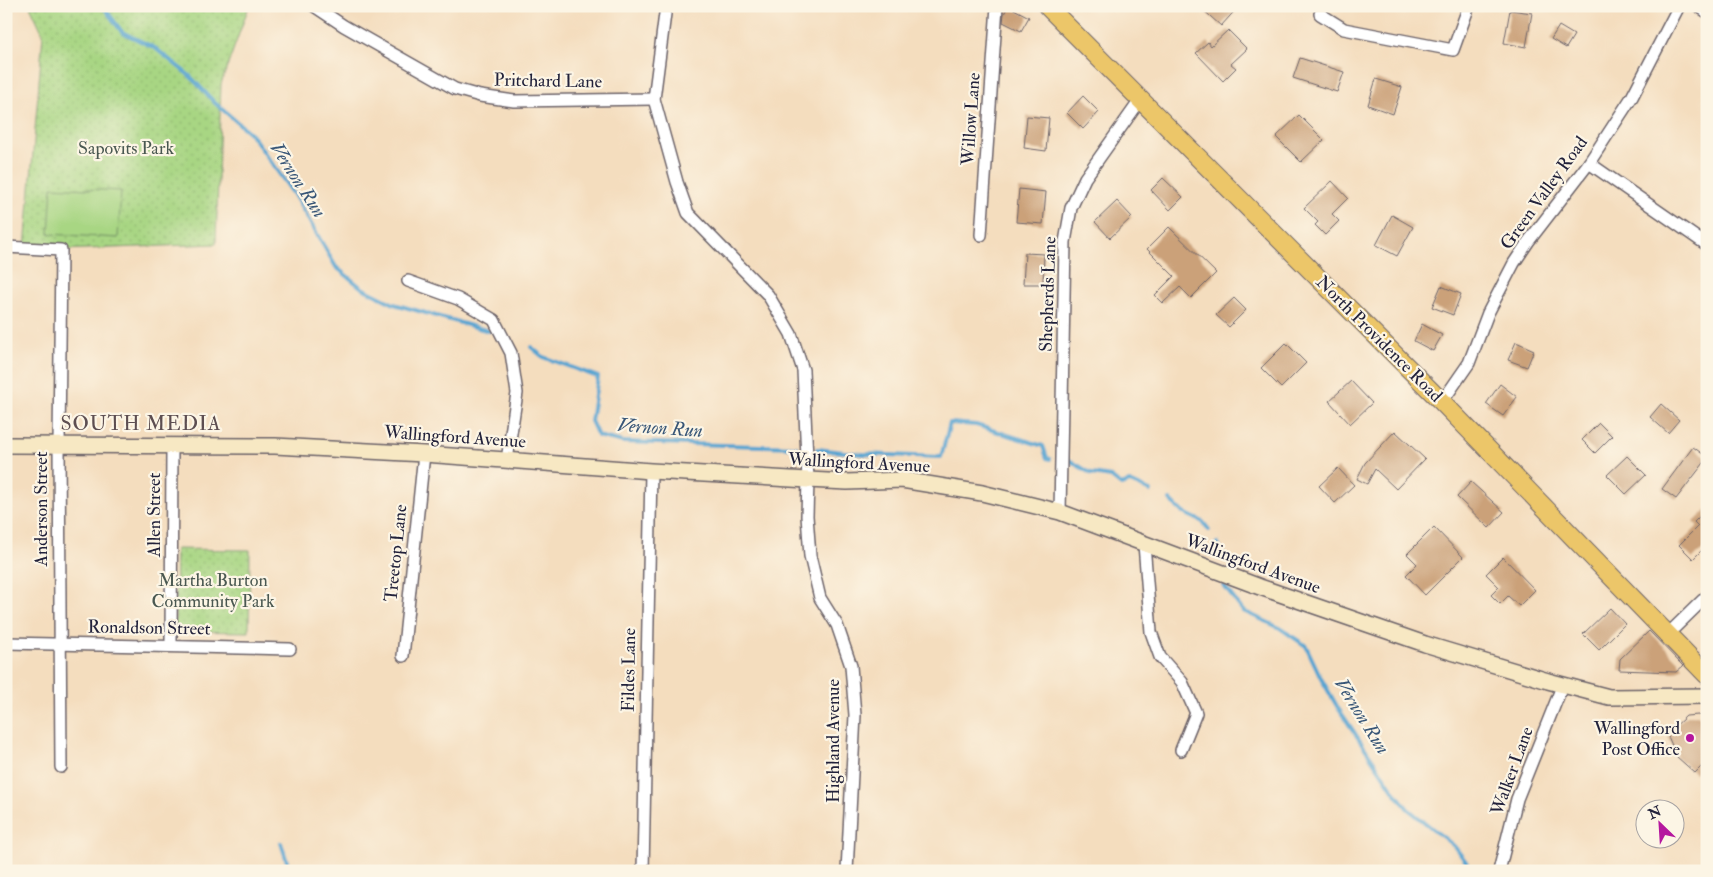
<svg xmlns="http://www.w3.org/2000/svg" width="1713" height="877" font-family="'IM FELL Double Pica',serif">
<defs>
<pattern id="park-dots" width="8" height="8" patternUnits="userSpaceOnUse" patternTransform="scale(1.25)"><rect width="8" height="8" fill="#a8d683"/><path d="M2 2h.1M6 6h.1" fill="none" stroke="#90b772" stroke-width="1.8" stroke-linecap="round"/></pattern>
</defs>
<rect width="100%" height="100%" fill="#fcf5e5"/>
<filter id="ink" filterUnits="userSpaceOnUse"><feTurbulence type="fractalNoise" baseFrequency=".02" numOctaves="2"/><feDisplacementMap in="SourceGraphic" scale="10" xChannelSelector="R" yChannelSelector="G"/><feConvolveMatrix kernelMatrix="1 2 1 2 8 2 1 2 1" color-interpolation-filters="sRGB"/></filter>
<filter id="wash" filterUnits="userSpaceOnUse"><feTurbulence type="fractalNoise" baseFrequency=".0096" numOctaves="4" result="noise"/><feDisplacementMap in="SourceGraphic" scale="20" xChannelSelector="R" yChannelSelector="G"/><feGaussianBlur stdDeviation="1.12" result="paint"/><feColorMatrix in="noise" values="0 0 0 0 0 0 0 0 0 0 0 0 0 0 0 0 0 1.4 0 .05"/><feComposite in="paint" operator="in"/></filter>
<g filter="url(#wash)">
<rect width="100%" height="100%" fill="#f4ddbe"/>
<g fill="url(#park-dots)" stroke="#657c5f">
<polygon points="30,6 249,6 221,84 216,244 61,250 25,248 43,34"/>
<polygon points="176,549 250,550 249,632 175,631"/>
</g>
<polygon fill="#a8d683" stroke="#657c5f" points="52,187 121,191 118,238 49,234"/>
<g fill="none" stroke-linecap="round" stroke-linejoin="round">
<g stroke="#59a4d1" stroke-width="4">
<polyline points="103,6 122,32 155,48 190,76 215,103 251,134 293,193 336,267 362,288 394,304 489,331"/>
<polyline points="531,347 543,357 598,377 591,421 598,436 623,442 796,447"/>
<polyline points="817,449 862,454 941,457 950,423 976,425 1043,446 1047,458 1050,459"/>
<polyline points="1069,460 1092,474 1111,477 1121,485 1130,482 1150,491"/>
<polyline points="1170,500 1182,512 1203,522 1209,530"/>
<polyline points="1217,543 1224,557"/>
<polyline points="1224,586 1243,611 1280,628 1306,646 1322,680 1338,708 1393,790 1408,809 1454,846 1473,871"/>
<polyline points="281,843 290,871"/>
</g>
</g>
<g id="blocks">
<g fill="#cba179">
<polygon points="1008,6 1029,17 1021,31 1003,22 1004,14"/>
<polygon points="1199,6 1239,6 1221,26"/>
<polygon points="1510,10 1532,13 1526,47 1504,43"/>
<polygon points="1559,26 1574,35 1566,48 1551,39"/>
<polygon points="1228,30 1247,49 1231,64 1236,68 1223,81 1196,53 1208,42 1211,46"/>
<polygon points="1300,58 1344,72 1337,92 1293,78"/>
<polygon points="1376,79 1402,87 1393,114 1368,105"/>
<polygon points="1083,96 1099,112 1083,129 1067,113"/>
<polygon points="1299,115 1324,140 1301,162 1276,137"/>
<polygon points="1027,116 1049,118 1046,151 1024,148"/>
<polygon points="1163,178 1183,197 1170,210 1151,190"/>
<polygon points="1332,181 1348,198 1332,214 1339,221 1325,235 1315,225 1318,222 1304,208"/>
<polygon points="1019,189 1046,192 1043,224 1016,222"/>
<polygon points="1117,201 1132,217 1110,238 1095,222"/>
<polygon points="1392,215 1413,227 1397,256 1376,245"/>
<polygon points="1169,227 1216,273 1191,298 1180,287 1163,303 1155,295 1174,276 1147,249"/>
<polygon points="1025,253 1044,254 1043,284 1023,284"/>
<polygon points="1441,286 1461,294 1453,315 1432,307"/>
<polygon points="1234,298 1246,310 1229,327 1216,315"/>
<polygon points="1422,324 1442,335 1433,351 1414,341"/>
<polygon points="1516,342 1534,350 1527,367 1508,360"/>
<polygon points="1286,343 1306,363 1281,388 1261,368"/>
<polygon points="1351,381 1372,403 1350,424 1329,401"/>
<polygon points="1500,384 1517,397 1503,416 1486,404"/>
<polygon points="1661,404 1679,420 1668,433 1650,417"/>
<polygon points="1599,423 1612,436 1595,453 1582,440"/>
<polygon points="1395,431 1425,459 1396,489 1375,469 1367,484 1357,479 1365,463"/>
<polygon points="1693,447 1707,457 1707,459 1676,499 1662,489"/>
<polygon points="1627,456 1646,475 1626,494 1607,475"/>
<polygon points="1338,468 1354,485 1335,503 1319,486"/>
<polygon points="1471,482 1504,512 1489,528 1457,497"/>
<polygon points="1707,509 1707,545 1693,559 1679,545 1698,526 1694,522"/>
<polygon points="1434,527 1463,557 1425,595 1406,575 1417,564 1407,554"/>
<polygon points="1503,557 1535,590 1519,606 1508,596 1500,604 1491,595 1499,587 1486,574"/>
<polygon points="1610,608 1625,624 1599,650 1583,634"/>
<polygon points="1649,631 1683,666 1676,672 1619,670 1620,659"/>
<polygon points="1698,715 1707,724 1707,761 1695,773 1677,757 1667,734 1686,716"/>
</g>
</g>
</g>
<g filter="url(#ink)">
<use href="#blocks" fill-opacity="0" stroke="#6c6369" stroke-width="1"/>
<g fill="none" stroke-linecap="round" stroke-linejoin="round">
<defs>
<g id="street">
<polyline points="314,6 344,26 455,89 480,96 514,101 654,99"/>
<polyline points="666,6 654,99 677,182 688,213 768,295 791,334 803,370 808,480 807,516 810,556 820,598 837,625 851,666 855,715 847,871"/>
<polyline points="1698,6 1707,12"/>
<polyline points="1320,14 1344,29 1453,50 1469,6"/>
<polyline points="1589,163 1707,245"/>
<polyline points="981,235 997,6"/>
<polyline points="6,247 61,250 59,445 61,767"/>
<polyline points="408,281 458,299 494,320 511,353 517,393 507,460"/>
<polyline points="1442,402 1469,363 1488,313 1514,263 1528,242 1589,163 1632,97 1679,6"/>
<polyline points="1060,512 1065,242 1071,208 1085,178 1141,99"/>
<polyline points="1144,544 1151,632 1160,657 1182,682 1196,713 1181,750"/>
<polyline points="1667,635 1707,596"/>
<polyline points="6,643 290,649"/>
<polyline points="171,645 172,445"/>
<polyline points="403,656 424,454"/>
<polyline points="643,871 651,471"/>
<polyline points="1499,871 1517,799 1563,684"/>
</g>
<polyline id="secondary" points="6,445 275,446 424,454 651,471 808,480 847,482 902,480 982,493 1060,512 1260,587 1425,644 1548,681 1609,697 1707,696"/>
<polyline id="primary" points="1047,6 1442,402 1707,675"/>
</defs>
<use href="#street" stroke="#6c6369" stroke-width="14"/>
<use href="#secondary" stroke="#6c6369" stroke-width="18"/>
<use href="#primary" stroke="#6c6369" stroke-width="20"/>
<use href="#street" stroke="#fff" stroke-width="11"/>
<use href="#secondary" stroke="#f7e8c3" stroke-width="15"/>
<use href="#primary" stroke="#ecc669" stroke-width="18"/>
</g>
</g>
<circle fill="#b5179e" stroke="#fcf5e5" stroke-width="2" cx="1690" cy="738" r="5"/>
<g text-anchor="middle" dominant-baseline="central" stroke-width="4.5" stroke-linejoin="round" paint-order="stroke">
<g font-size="18" fill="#22223b" stroke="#fcf5e5">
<text transform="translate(548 81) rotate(1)">Pritchard Lane</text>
<text transform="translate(971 119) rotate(-86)">Willow Lane</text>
<text transform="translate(1544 193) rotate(-54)">Green Valley Road</text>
<text transform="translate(1048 294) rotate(-88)">Shepherds Lane</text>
<text transform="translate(1379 339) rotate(45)">North Providence Road</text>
<text transform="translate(455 437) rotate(4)">Wallingford Avenue</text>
<text transform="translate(859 463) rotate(3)">Wallingford Avenue</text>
<text transform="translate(41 509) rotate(-90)">Anderson Street</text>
<text transform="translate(154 515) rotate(-90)">Allen Street</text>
<text transform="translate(396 553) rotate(-84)">Treetop Lane</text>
<text transform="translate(1253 564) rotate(20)">Wallingford Avenue</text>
<text transform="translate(149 628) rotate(1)">Ronaldson Street</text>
<text transform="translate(629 670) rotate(-89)">Fildes Lane</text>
<text transform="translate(833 741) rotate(-90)">Highland Avenue</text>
<text transform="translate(1512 771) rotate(-70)">Walker Lane</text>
</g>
<g font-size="18" fill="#4a5851" stroke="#fcf5e5">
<text x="126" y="148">Sapovits Park</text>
<text x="213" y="580">Martha Burton<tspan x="213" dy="21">Community Park</tspan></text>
</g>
<g font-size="18" fill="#22223b" stroke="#fcf5e5" text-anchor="end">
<text x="1680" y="728">Wallingford<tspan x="1680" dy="21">Post Office</tspan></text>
</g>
<g font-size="19" font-style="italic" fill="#385677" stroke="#fcf5e5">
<text transform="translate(298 180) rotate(57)">Vernon Run</text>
<text transform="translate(660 428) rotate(4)">Vernon Run</text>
<text transform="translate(1362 716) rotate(58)">Vernon Run</text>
</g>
<g font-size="20" letter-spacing="1" fill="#5d4e51" stroke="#fcf5e5">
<text x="141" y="423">SOUTH MEDIA</text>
</g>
</g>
<rect width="1713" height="877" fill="none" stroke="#fcf5e5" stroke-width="25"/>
<g transform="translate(1660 824) rotate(335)"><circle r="24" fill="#fcf5e5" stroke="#a5a1a1"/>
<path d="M0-4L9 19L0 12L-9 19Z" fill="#b5179e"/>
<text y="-8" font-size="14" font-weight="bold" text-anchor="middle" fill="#22223b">N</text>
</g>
</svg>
